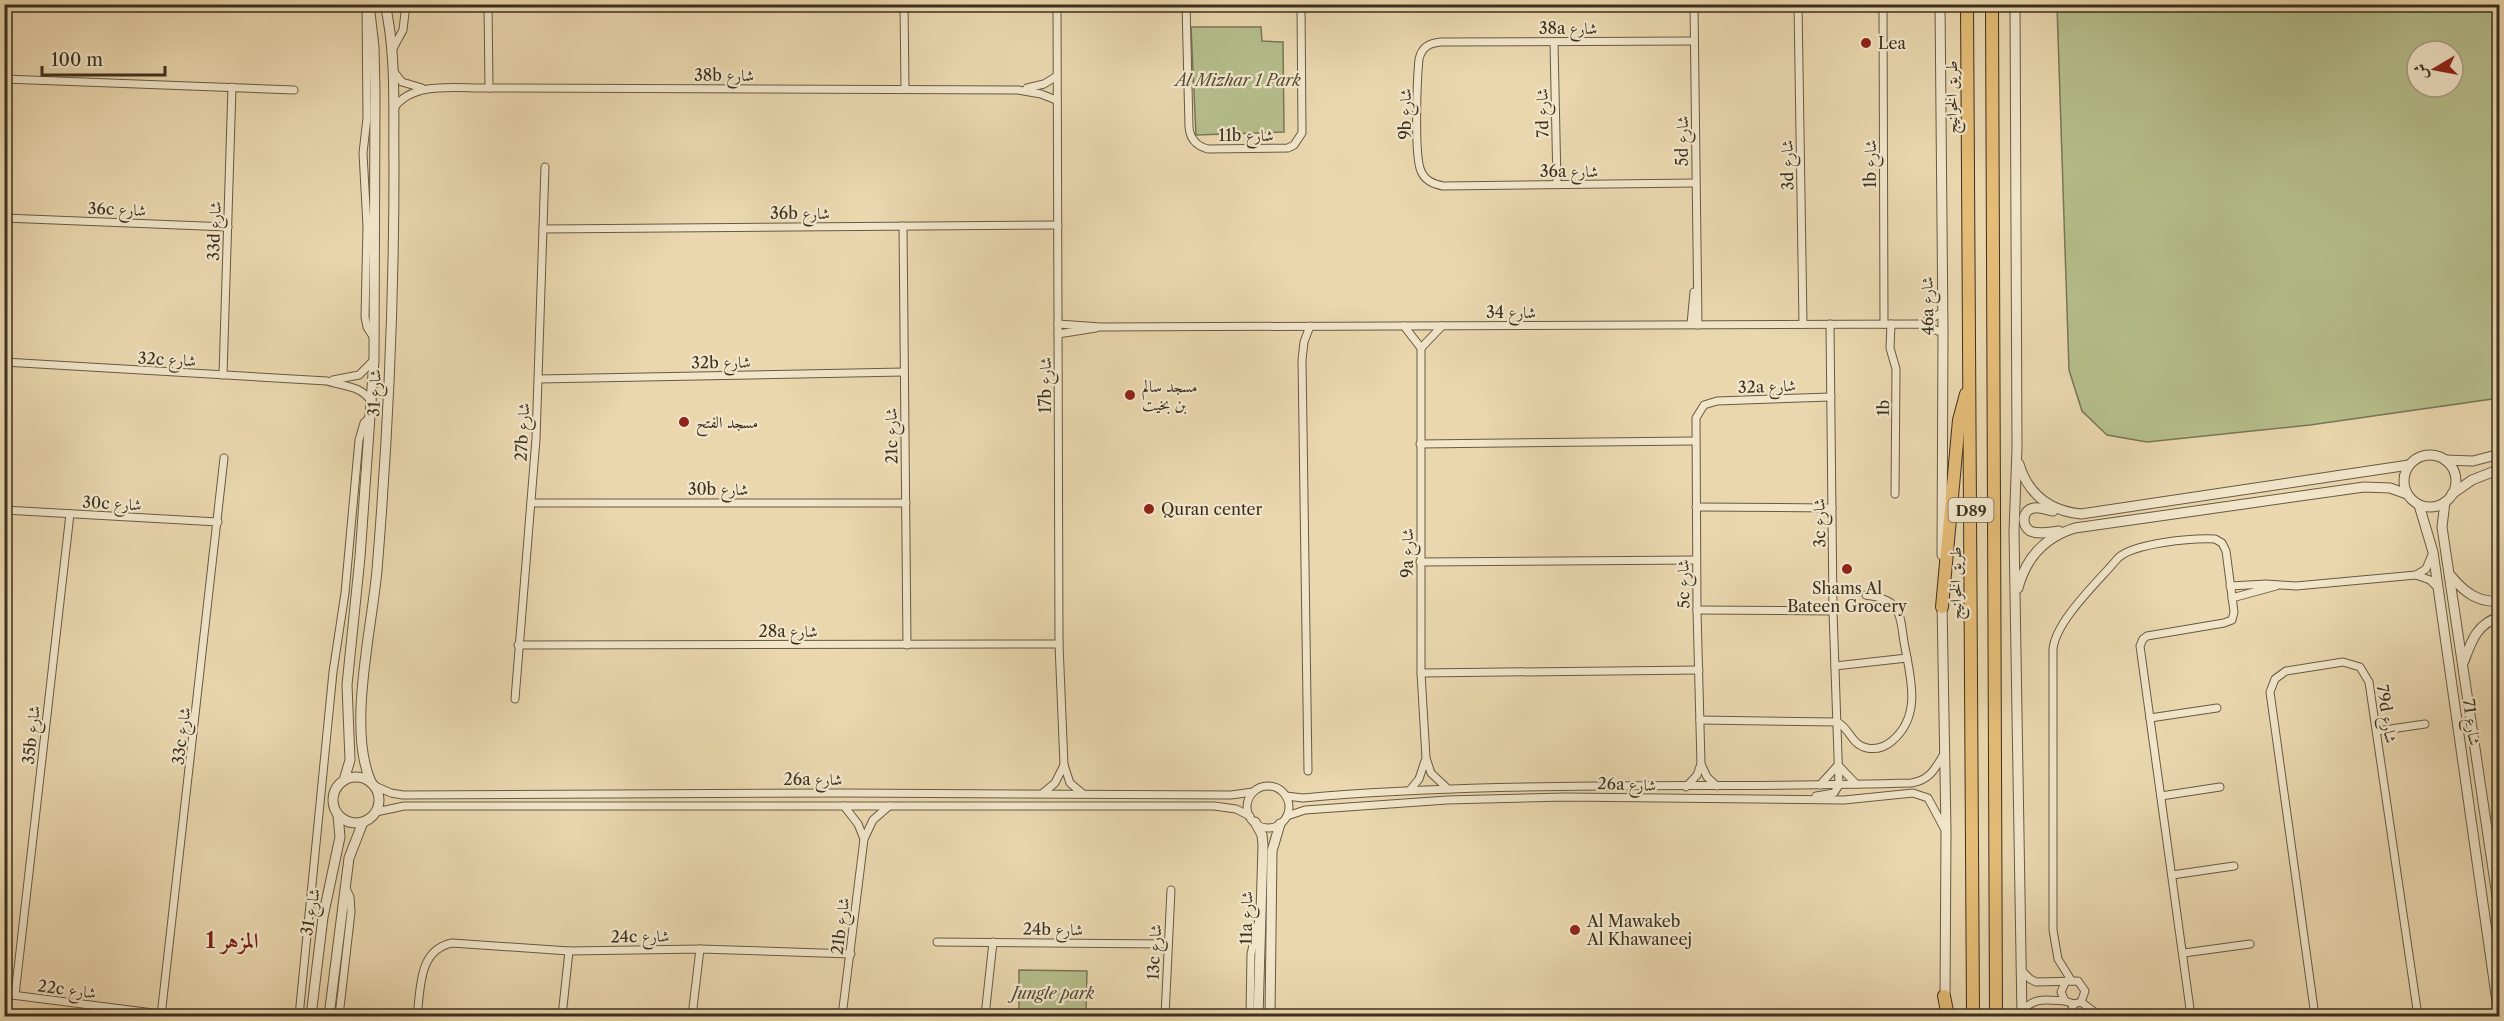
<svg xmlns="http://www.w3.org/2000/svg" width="2504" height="1021" font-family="'Libre Caslon Text',Amiri,serif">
<rect width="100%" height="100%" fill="#ead7ae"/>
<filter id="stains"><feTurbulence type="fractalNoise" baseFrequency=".00333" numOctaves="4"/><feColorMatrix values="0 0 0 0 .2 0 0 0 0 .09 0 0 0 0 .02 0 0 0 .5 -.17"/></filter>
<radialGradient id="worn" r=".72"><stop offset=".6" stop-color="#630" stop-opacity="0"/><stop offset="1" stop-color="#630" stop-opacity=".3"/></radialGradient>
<g fill="#b5be8b" stroke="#797755" stroke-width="1.5" fill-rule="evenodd">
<path d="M2057,5h442v393l-189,27 -163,17 -40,-7 -25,-24 -13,-41zM2417,51h36v36h-36z"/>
<polygon points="1191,27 1261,27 1262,41 1283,42 1284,132 1196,135"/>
<polygon points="1019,970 1087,971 1086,1016 1019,1016"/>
</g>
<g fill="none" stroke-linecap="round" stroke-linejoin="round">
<defs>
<g id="minor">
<polyline points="366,4 367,118 363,153 367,226 365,317 367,327 374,338"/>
<polyline points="488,4 489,88"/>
<polyline points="904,4 905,88"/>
<polyline points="1057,4 1059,644 1064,765 1070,783 1082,793"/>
<path d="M1186,4l3,123c1,12 7,19 19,22l80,-1 6,-3 8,-12 -1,-129"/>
<polyline points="1694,4 1698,325"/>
<polyline points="1798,4 1803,324"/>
<polyline points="1883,4 1884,324"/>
<path d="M1694,41l-253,1c-12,1 -19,5 -22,17 -2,20 -5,97 2,112 4,10 13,13 22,15l252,-3"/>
<polyline points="1554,42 1557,184"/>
<polyline points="391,52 403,30 406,4"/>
<polyline points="394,72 402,82 422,88"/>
<polyline points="4,79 294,90"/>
<polyline points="1027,88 1044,84 1057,76"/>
<path d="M394,108c19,-28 65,-19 95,-20l529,2 23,4 15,6"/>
<polyline points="4,218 228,227"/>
<polyline points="903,226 907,645"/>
<polyline points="543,229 1058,225"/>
<polyline points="1058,324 1101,327 1921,324 1943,333"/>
<polyline points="1691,324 1694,292"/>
<polyline points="1891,324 1890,348 1896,369 1895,494"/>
<polyline points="1921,324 1943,312"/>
<polyline points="1404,326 1421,348 1421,673 1426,758 1431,773 1448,789"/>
<polyline points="1058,334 1096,328"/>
<polyline points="1421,348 1442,326"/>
<path d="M4,362l323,19c18,6 33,4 45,21"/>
<polyline points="223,375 232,87"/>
<polyline points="539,379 904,372"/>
<polyline points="333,380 359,375 374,360"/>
<polyline points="1420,444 1694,441"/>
<polyline points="531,503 906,503"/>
<polyline points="1696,507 1832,508"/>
<polyline points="4,510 218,522"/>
<polyline points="1420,562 1696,560"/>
<polyline points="2416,575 2430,580 2437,587"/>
<polyline points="2230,586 2266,584 2296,586 2416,575 2426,569 2432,555"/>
<polyline points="2232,598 2276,586"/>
<polyline points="1697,610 1833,611"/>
<polyline points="518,645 1059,644"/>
<polyline points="1835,666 1907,658"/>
<polyline points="1421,673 1699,670"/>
<polyline points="515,699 536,439 545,167"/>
<polyline points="2150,718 2217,708"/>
<path d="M1700,720l137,2c13,6 14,23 30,26 10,2 18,-1 25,-7 31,-26 18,-65 12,-99 -2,-11 -2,-26 -9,-35 -7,-9 -20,-10 -29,-12"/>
<polyline points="2377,731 2425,724"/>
<polyline points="1701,764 1707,777 1717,786"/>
<polyline points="1308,771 1302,360 1304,342 1310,326"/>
<polyline points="1820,785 1838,765 1856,784"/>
<polyline points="375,786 391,793 403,795 844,793 1231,795 1253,792"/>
<circle cx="1268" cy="807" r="21"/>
<polyline points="1686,787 1697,775 1701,764 1697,610 1696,418 1704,405 1717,401 1831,397"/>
<polyline points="1410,790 1419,779 1425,761"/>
<polyline points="1043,793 1055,783 1064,765"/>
<path d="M1286,796l17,2c202,-18 405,-9 608,-15 18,-2 24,-14 33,-29"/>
<polyline points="1816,796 1834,793 1839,785 1833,611 1830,324"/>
<polyline points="2161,796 2220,787"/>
<polyline points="844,806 858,824 864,839"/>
<polyline points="376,812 404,806 1214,806 1236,809 1250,816"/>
<polyline points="1287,816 1305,810 1447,800 1565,797 1844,800 1913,793 1928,798 1944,828"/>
<polyline points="2172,875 2234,866"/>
<polyline points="937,942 1168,944"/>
<polyline points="2184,953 2250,944"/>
<polyline points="2022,971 2030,979 2036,982 2078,981 2085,991 2081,1002 2074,1004 2065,1001 2061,992 2065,983"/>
<path d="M2071,980l-13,-21 -5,-29v-281c3,-29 46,-68 65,-91 16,-15 74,-20 97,-19l7,4 4,8 8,61 -2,8 -8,3 -77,13 -4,3 -3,7 51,370"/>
<polyline points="4,994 161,1014"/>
<polyline points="15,995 70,514"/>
<polyline points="2081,1002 2100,1016"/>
<path d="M2022,1013c10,-17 25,-13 43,-12"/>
<polyline points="161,1016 224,458"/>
<polyline points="299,1016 333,672 345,593 359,440 364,423 370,417"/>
<polyline points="339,1016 351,912 350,897 345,886"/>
<path d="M417,1016c4,-28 1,-66 35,-73l117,8 131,-2 151,5"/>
<polyline points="562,1016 569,951"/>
<polyline points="692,1016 700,949"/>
<polyline points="842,1016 864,839 873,820 889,806"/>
<polyline points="985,1016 993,942"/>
<polyline points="1165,1016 1171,890"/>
<polyline points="1250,1016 1251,954 1259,919"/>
<polyline points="2069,1016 2074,1004"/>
<polyline points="2315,1016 2270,692 2275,679 2286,671 2343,662 2360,667 2369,682 2418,1016"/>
</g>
<g id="tertiary">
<polyline points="1940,4 1943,333 1942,555"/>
<polyline points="2015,4 2017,448 2014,532 2022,1016"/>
<circle cx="2430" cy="481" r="26"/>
<polyline points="2445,460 2473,461 2500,454"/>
<path d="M2019,464c9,30 31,47 62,50l328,-49"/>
<polyline points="2452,494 2472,480 2500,469"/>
<polyline points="2445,502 2442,527 2500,916"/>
<polyline points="2419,505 2433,552 2499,1016"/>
<path d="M2053,511c-6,-1 -13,-4 -19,-3 -12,2 -13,17 -4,23 9,4 21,1 29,0"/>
<path d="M2451,576c13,16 27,27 49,25"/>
<path d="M2018,588c8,-30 27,-51 57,-60l289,-41 26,1 17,6"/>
<polyline points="1942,602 1946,831 1945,1002"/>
<path d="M2464,661c7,-19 13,-38 36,-44"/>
<circle cx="356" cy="800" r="23"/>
<polyline points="344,780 350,760 347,685 360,557 374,360 375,92 374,47 369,4"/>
<path d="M371,782c-24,-53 1,-154 6,-212 11,-134 17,-268 17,-403 -1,-53 3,-111 -9,-163"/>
<polyline points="1255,822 1262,835 1263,845 1258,1016"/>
<polyline points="311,1016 323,917 340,837 338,815"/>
<polyline points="329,1016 349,858 363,822"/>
<polyline points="1270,1016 1272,851 1280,824"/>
</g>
<g id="trunk">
<polyline points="1967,4 1973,1016"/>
<polyline points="1992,4 1996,1016"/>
<polyline points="1942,607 1959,420 1966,394"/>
<polyline points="1944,996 1948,1016"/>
</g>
</defs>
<use href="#minor" stroke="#685a43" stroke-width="9"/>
<use href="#tertiary" stroke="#685a43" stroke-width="11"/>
<use href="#trunk" stroke="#3d301f" stroke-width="14"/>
<use href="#minor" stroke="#f1e5ca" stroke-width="7"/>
<use href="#tertiary" stroke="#f1e5ca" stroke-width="9"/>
<use href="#trunk" stroke="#e5bc77" stroke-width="12"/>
</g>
<g fill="#8f2418" stroke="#f1e5ca" stroke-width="2">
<circle cx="1866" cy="43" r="6"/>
<circle cx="1130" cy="395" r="6"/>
<circle cx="684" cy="422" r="6"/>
<circle cx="1149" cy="509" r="6"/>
<circle cx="1847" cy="569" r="6"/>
<circle cx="1575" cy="930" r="6"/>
</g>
<g text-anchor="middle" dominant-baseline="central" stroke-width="4.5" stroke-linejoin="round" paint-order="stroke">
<rect fill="#f1e5ca" stroke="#736652" stroke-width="1.5" x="1948.5" y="498" width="45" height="24" rx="4.5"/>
<g font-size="15" font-weight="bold" fill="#3d301f">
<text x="1971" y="510">D89</text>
</g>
<g font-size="16" fill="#3d301f" stroke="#f1e5ca">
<text x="1568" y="28">38a شارع</text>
<text x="724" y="75">38b شارع</text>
<text transform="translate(1951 97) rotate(-90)">طريق الخوانيج</text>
<text transform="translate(1542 113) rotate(-91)">7d شارع</text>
<text transform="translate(1405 114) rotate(-90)">9b شارع</text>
<text x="1246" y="135">11b شارع</text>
<text transform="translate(1682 141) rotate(-90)">5d شارع</text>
<text transform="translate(1870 164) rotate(-90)">1b شارع</text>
<text transform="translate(1787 165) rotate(-91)">3d شارع</text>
<text x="1569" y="171">36a شارع</text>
<text transform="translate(117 209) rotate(2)">36c شارع</text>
<text x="800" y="213">36b شارع</text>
<text transform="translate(214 231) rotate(-88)">33d شارع</text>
<text transform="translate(1927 306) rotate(-91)">46a شارع</text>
<text x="1511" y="312">شارع 34</text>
<text transform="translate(167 359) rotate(3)">32c شارع</text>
<text transform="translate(721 362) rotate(-1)">32b شارع</text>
<text transform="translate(1045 385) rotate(-90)">17b شارع</text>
<text transform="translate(1767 386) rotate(-2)">32a شارع</text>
<text transform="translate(374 393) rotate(-88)">شارع 31</text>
<text transform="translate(1883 408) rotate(-89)">1b</text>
<text transform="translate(522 432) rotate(-87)">27b شارع</text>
<text transform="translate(891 436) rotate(-91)">21c شارع</text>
<text x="718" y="489">30b شارع</text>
<text transform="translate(112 503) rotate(3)">30c شارع</text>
<text transform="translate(1819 523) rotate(-91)">3c شارع</text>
<text transform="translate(1407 553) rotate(-90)">9a شارع</text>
<text transform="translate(1955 583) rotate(-90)">طريق الخوانيج</text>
<text transform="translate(1683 584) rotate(-91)">5c شارع</text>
<text x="788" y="631">28a شارع</text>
<text transform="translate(2387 714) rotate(81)">79d شارع</text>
<text transform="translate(2472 722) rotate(82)">شارع 71</text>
<text transform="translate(31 735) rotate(-84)">35b شارع</text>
<text transform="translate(181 736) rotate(-83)">33c شارع</text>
<text x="813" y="779">26a شارع</text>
<text transform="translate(1627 784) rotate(2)">26a شارع</text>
<text transform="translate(310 912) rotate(-80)">شارع 31</text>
<text transform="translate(1246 918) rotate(-89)">11a شارع</text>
<text transform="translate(840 926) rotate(-83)">21b شارع</text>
<text transform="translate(1053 929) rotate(1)">24b شارع</text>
<text transform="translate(640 936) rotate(-1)">24c شارع</text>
<text transform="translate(1154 952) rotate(-87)">13c شارع</text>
<text transform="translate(67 989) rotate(7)">22c شارع</text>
</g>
<g font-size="16" fill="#3d301f" stroke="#f1e5ca" text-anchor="start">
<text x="1878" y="43">Lea</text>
<text x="1142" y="386">مسجد سالم<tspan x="1142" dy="18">بن بخيت</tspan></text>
<text x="696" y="422">مسجد الفتح</text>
<text x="1161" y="509">Quran center</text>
<text x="1847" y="588" text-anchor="middle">Shams Al<tspan x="1847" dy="18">Bateen Grocery</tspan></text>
<text x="1587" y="921">Al Mawakeb<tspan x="1587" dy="18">Al Khawaneej</tspan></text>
</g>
<g font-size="16" font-style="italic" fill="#554c35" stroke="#f1e5ca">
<text x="1238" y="80">Al Mizhar 1 Park</text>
<text x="1053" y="993">Jungle park</text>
</g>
<g font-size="22" font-weight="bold" fill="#7a1f14" stroke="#f1e5ca">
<text x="232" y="940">المزهر 1</text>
</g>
</g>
<rect width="2504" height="1021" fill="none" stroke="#ead7ae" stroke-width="24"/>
<rect x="6" y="6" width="2492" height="1009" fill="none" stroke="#3d301f" stroke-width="3"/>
<rect x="12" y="12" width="2480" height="997" fill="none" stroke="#3d301f" stroke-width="1.5"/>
<g transform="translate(2435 69) rotate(260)"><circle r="28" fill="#f1e5ca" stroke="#a99d86" stroke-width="1.5"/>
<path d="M0-4.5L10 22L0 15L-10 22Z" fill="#8f2418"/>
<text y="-9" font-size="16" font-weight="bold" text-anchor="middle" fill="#3d301f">ش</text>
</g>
<path d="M42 66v9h123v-9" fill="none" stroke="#3d301f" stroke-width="3"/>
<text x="51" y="66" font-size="18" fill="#3d301f" stroke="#f1e5ca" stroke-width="4.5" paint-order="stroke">100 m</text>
<rect width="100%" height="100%" filter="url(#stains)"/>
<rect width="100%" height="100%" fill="url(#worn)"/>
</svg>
